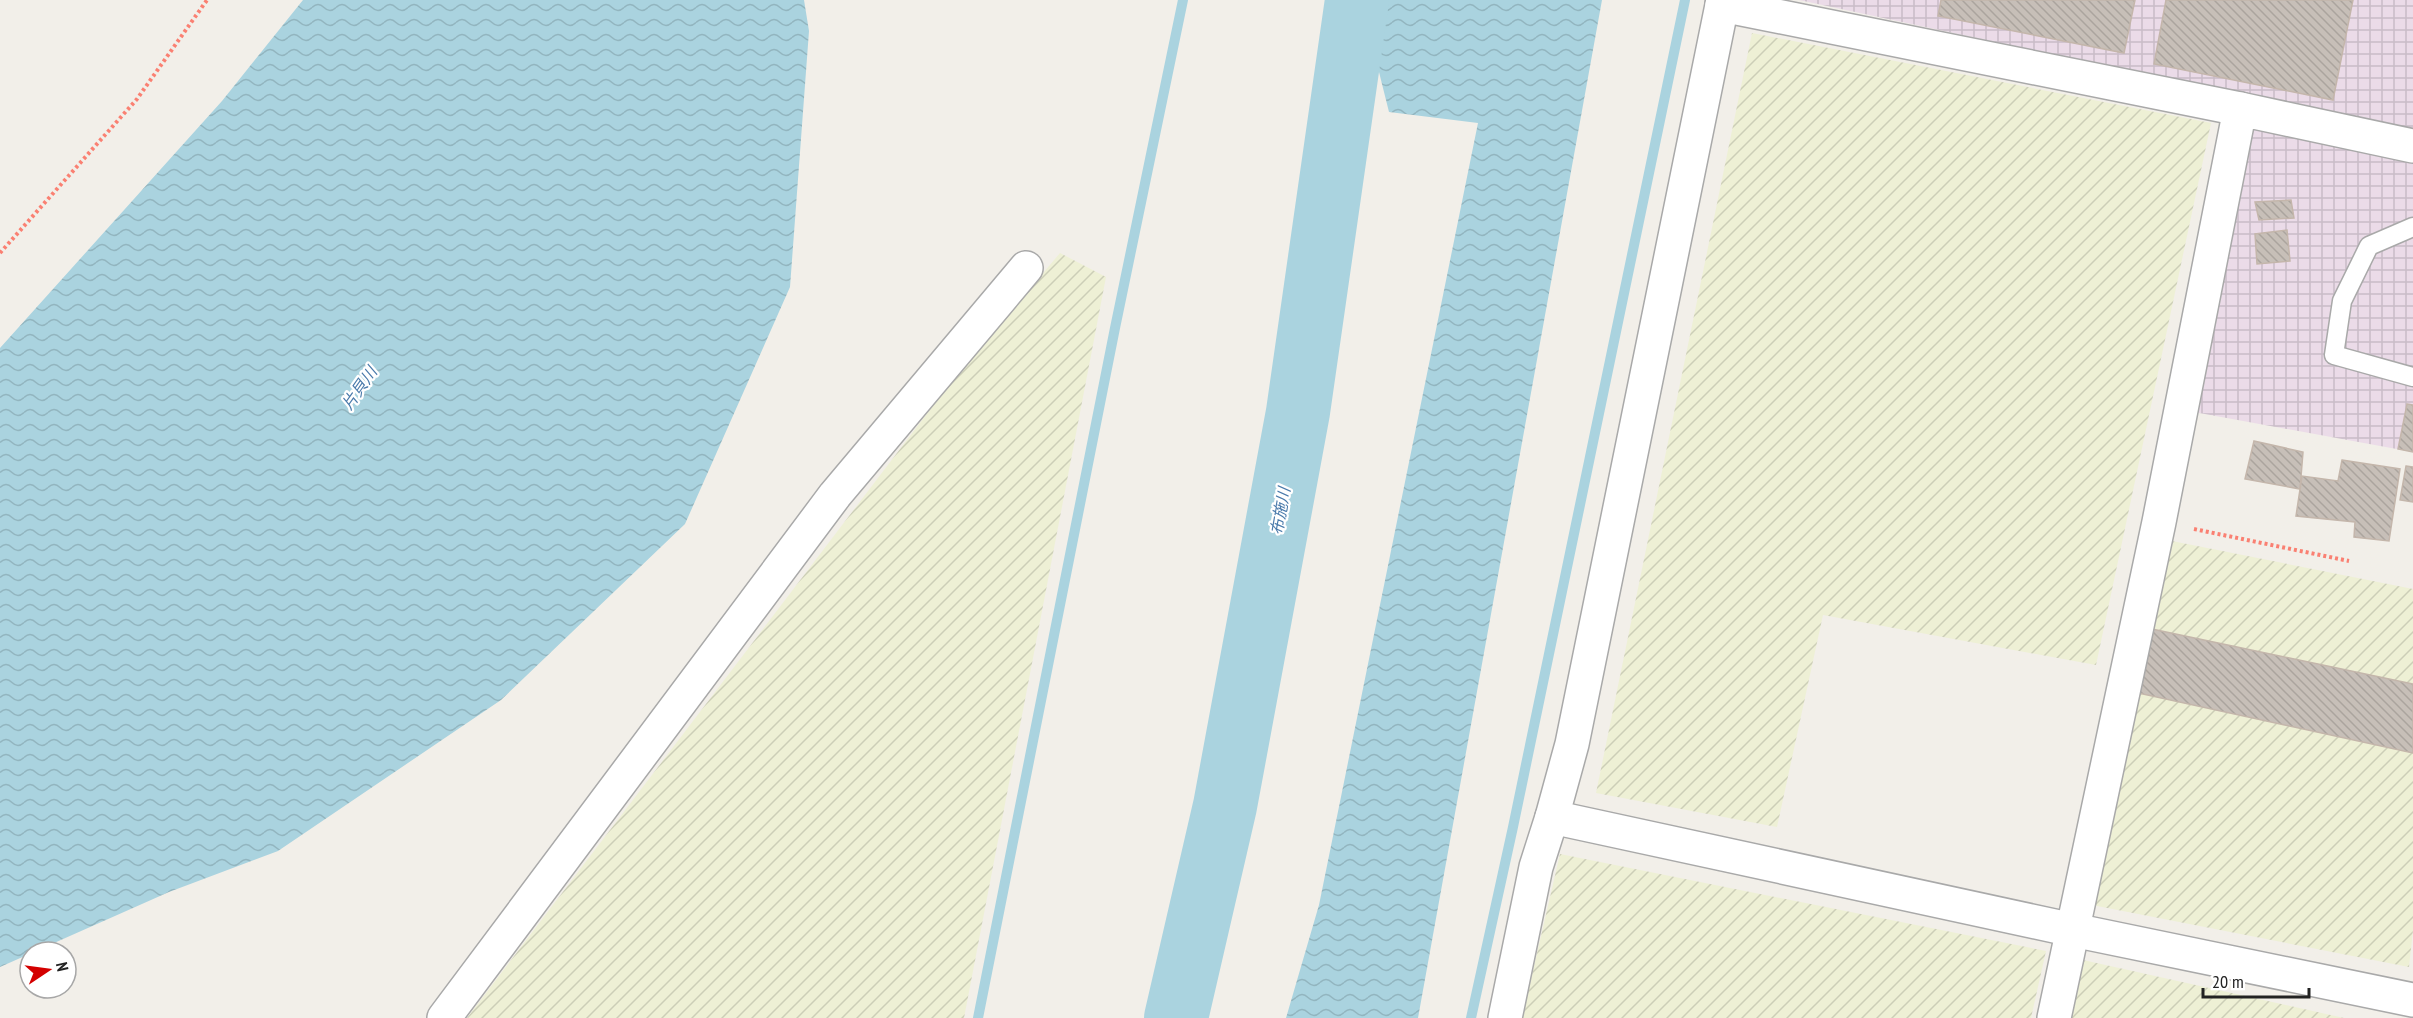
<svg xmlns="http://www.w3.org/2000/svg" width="2413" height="1018" font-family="'PT Sans Narrow','Noto Sans JP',sans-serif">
<defs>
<pattern id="industrial-grid" width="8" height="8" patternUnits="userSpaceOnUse" patternTransform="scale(1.5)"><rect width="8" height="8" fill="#ebdbe8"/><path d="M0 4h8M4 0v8" fill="none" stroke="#c9bcc7"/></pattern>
<pattern id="farmland-furrows" width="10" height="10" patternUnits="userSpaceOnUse" patternTransform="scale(1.5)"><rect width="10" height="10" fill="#eef0d5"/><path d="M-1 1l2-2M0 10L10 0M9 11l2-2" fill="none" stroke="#ccceb7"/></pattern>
<pattern id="water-waves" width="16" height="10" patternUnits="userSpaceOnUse" patternTransform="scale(1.5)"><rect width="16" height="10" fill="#aad3df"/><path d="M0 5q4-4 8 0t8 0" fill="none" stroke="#92b5bf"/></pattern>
<pattern id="building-back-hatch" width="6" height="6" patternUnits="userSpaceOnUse" patternTransform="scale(1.5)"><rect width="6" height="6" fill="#c7bfb8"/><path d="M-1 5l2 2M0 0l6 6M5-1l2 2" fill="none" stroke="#aba49e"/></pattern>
</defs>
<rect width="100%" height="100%" fill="#f2efe9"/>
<g fill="url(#industrial-grid)">
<polygon points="1799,0 2413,0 2413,131"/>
<polygon points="2252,126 2413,161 2413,452 2194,412"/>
</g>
<g fill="url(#farmland-furrows)">
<polygon points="1752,33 2211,123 2096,665 1823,615 1777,827 1596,793"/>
<polygon points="1060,253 1106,277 964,1018 467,1018 951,382"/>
<polygon points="2172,541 2413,589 2413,930 2409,967 2092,905"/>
<polygon points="1560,854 2046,951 2031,1018 1522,1018"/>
<polygon points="2083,960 2344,1018 2070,1018"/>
</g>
<g fill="url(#water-waves)">
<polygon points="303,0 804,0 809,31 790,287 685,524 501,700 278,851 169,892 0,967 0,348 222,101"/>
<polygon points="1361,0 1602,0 1418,1018 1286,1018 1319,905 1478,123 1389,112"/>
</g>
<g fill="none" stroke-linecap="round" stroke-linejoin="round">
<g stroke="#aad3df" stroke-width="10">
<polyline points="978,1018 1115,328 1183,0"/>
<polyline points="1471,1018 1513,827 1685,0"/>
</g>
<polyline stroke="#aad3df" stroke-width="64" points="1176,1018 1225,806 1298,412 1357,0"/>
</g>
<g fill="url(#building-back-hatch)" stroke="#c4b6ab" stroke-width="1.5">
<polygon points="1941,0 2135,0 2124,53 1938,16"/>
<polygon points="2166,0 2353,0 2333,100 2154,64"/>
<polygon points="2291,200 2294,218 2259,220 2255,202"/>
<polygon points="2287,230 2290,261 2257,264 2255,234"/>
<polygon points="2407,404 2413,405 2413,452 2398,449"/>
<polygon points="2254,441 2303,452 2300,489 2245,479"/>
<polygon points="2342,460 2400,469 2389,541 2354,537 2355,522 2296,516 2302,476 2338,481"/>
<polygon points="2406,466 2413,467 2413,502 2400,500"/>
<polygon points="2152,629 2413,684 2413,753 2138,693"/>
</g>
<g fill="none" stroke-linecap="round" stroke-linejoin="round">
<defs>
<polyline id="lane" points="2413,227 2369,246 2342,301 2334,355 2413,377"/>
<g id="street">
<polyline points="1723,0 1722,5 2240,109"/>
<polyline points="1552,817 1572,744 1722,5"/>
<polyline points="444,1018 835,495 1026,268"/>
<polyline points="1505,1018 1536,867 1552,817 2073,930 2413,1000"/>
<polyline points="2054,1018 2159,522 2240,109 2413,146"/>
</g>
</defs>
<use href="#lane" stroke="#a9a9a9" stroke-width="21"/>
<use href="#street" stroke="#a9a9a9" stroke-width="36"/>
<g stroke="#fa8072" stroke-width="4" stroke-dasharray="3 3" stroke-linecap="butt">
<polyline points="0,253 137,99 207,0"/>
<polyline points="2194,529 2349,561"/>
</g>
<use href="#lane" stroke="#fff" stroke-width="18"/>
<use href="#street" stroke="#fff" stroke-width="33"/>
</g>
<g text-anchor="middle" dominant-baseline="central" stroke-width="4.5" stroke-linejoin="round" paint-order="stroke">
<g font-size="16" font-style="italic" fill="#4a7aab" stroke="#fff">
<text transform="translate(359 388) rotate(-55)">片貝川</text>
<text transform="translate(1280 511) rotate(-80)">布施川</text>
</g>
</g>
<g transform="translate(48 970) rotate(77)"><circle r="28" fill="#ffffff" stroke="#a7a7a7" stroke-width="1.5"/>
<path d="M0-4.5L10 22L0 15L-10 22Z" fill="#d40000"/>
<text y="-9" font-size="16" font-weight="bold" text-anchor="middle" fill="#222222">N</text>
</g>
<path d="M2203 988v9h106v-9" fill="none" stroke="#222222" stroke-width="3"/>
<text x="2212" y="988" font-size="18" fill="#222222" stroke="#ffffff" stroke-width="4.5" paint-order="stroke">20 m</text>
</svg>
